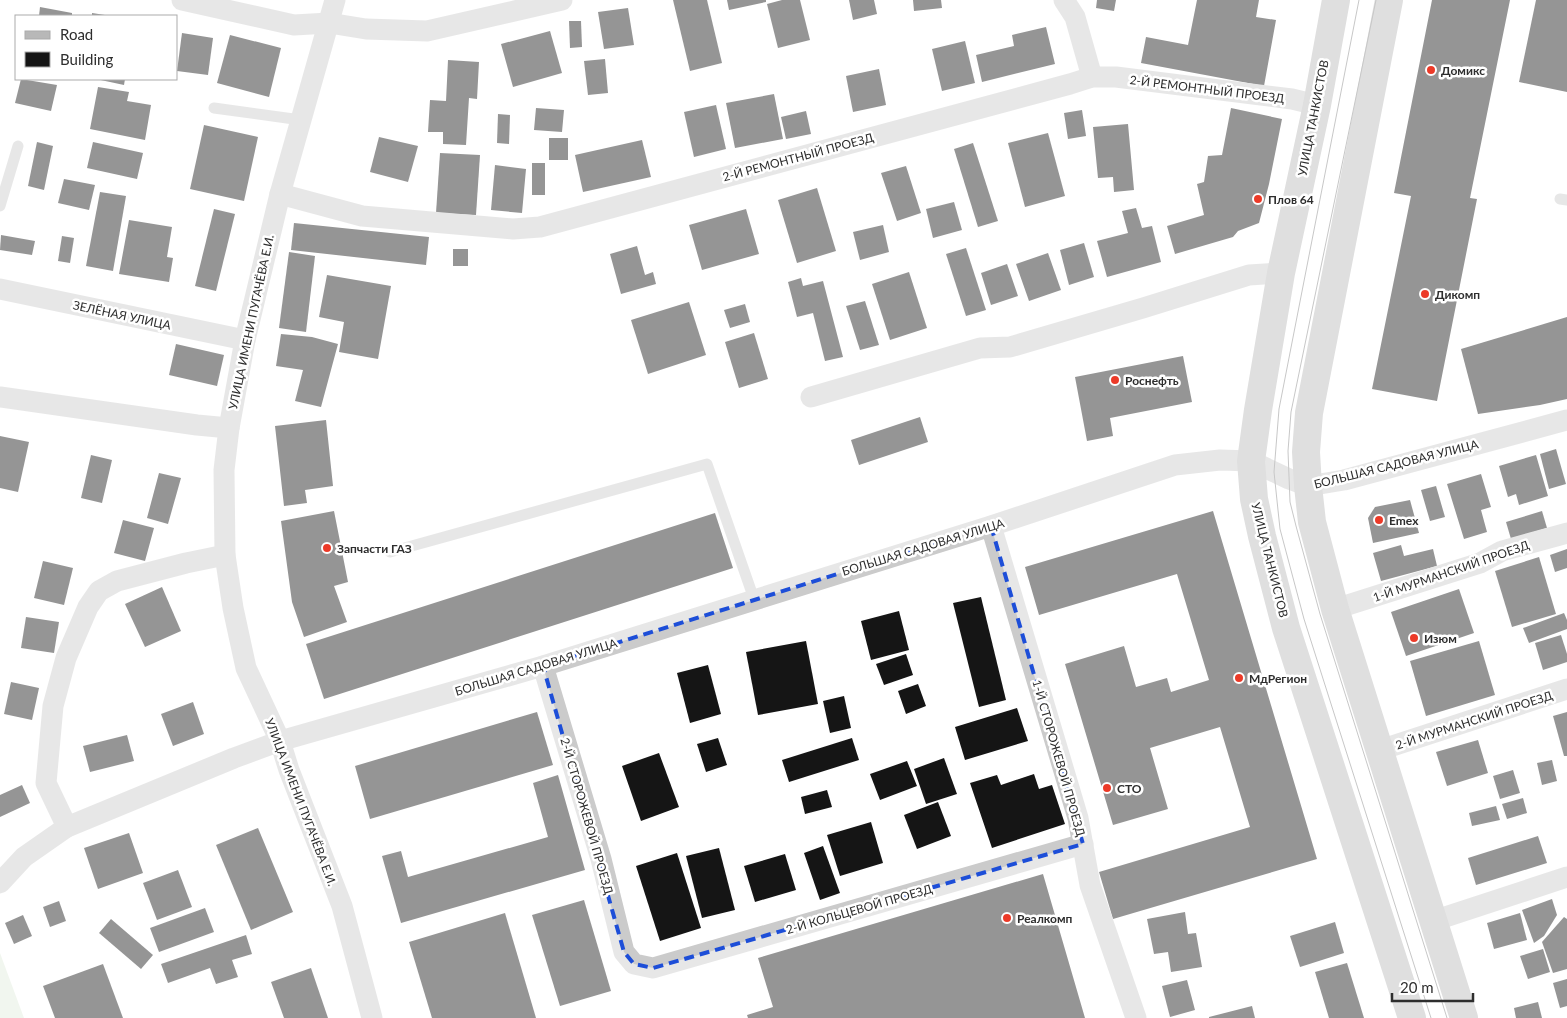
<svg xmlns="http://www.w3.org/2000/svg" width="1567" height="1018" font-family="Lato,sans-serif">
<rect width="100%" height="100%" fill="#fff"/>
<polygon fill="#e1ecdb" points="0,953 24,1018 0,1018"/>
<g fill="#151515">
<polygon points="673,0 707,0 722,63 690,71"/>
<polygon points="727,0 766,0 766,2 729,10"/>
<polygon points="782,0 800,0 810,40 778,48 767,4"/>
<polygon points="849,0 874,0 877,14 853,20"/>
<polygon points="913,0 941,0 942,8 914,11"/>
<polygon points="1097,0 1116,0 1114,11 1096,8"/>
<polygon points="1197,0 1259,0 1256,17 1276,20 1264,86 1141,63 1146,37 1188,45"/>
<polygon points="1432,0 1510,0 1470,198 1477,199 1437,401 1372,389 1411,196 1394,193"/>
<polygon points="1536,0 1567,0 1567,92 1519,82"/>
<polygon points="40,7 72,13 72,16 39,16"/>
<polygon points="628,8 634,45 604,49 598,12"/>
<polygon points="92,13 105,15 104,16 92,16"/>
<polygon points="569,21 581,21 582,47 570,48"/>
<polygon points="1046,27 1055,64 982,82 976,55 1014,46 1012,35"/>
<polygon points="550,31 562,73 513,87 501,44"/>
<polygon points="182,33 213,38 208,75 177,71"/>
<polygon points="230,35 281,48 269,97 217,83"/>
<polygon points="965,41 975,83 942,91 932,49"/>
<polygon points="605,59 608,93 588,95 584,61"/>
<polygon points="448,60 479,62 477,99 469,98 466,145 443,144 443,132 428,132 430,100 446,101"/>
<polygon points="879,69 886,105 853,112 846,76"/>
<polygon points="21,79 57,85 51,111 15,103"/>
<polygon points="96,79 125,79 124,85"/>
<polygon points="98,87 129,92 127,101 151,105 145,140 90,129"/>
<polygon points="774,94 783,139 735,148 726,103"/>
<polygon points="716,105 726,149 694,157 684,112"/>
<polygon points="536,108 564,110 562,132 534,130"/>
<polygon points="1231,108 1282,119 1269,184 1259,223 1238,231 1233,237 1175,254 1167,226 1204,215 1197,184 1204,182 1208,156 1222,155"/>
<polygon points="1082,110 1086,136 1068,139 1064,113"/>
<polygon points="806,111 811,134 786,139 781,117"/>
<polygon points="498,114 510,115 509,144 497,143"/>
<polygon points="1128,124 1134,190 1114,192 1113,177 1098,178 1093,127"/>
<polygon points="204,125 258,137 244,201 190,189"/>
<polygon points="1048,133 1065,196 1025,207 1008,143"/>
<polygon points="379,137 418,146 408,182 370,172"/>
<rect x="549" y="138" width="19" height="22"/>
<polygon points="642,140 651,177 583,192 575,155"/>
<polygon points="37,142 53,146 44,190 28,186"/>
<polygon points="93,142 143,153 137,179 87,168"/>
<polygon points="973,143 998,221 978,227 954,149"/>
<polygon points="440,153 480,155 476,215 436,213"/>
<rect x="532" y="163" width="13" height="32"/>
<polygon points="495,165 526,169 522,213 491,210"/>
<polygon points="906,166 921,213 897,221 881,173"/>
<polygon points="64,179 95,185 89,210 58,203"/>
<polygon points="817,188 836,251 797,263 778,200"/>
<polygon points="100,192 126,196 113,271 86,266"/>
<polygon points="954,202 962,230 933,238 926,209"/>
<polygon points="1136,208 1142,228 1152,226 1161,262 1107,277 1097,241 1128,233 1122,211"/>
<polygon points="214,209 235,214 216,291 195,286"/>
<polygon points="746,209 759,254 702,270 689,225"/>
<polygon points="129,220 172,227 167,257 173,258 169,282 119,274"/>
<polygon points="294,223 429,237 426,265 291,250"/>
<polygon points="883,225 889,252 860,260 853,232"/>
<polygon points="1,235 35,241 32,255 0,250"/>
<polygon points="62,236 74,238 70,263 58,261"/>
<polygon points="1084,243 1094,277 1069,285 1060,250"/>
<polygon points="637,246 645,275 653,272 656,284 621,294 610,254"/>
<polygon points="966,248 986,310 966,316 946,254"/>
<rect x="453" y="249" width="15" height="17"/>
<polygon points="289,252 315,256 306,332 279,328"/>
<polygon points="1048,253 1061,290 1029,301 1016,264"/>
<polygon points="1007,264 1018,296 991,305 981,273"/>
<polygon points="909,272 927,328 890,340 872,284"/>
<polygon points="327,275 391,286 378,359 339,352 344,322 319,317"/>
<polygon points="801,278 803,286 823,281 843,357 825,361 813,313 797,317 788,282"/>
<polygon points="865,301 879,345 860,350 846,306"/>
<polygon points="689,302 706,355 648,374 631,320"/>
<polygon points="745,304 750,322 730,328 724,310"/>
<polygon points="1567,317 1567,399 1540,405 1478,414 1461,349"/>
<polygon points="754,333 768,379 739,388 725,342"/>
<polygon points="281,334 312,337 338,344 321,407 295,401 303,370 276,366"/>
<polygon points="176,344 224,355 217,386 169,375"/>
<polygon points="1183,356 1192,402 1110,418 1113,436 1087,441 1075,377"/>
<polygon points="920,417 928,442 859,465 851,440"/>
<polygon points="326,420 333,486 305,490 307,503 284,506 275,426"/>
<polygon points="0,436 29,442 18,492 0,488"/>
<polygon points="1556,449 1566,484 1549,489 1540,454"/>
<polygon points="91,455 112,460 102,503 81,498"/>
<polygon points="1536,455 1548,496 1519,505 1516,494 1508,497 1499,466"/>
<polygon points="159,473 181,478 168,524 147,518"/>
<polygon points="1481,474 1491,507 1481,510 1487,532 1464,539 1447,484"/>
<polygon points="1436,486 1445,517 1430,521 1421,490"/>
<polygon points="1410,500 1419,533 1373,543 1368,518 1375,507"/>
<polygon points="334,511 348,582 334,586 347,622 304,637 292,602 281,521"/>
<polygon points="1213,511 1317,859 1113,919 1099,872 1250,827 1220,727 1150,748 1168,809 1113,825 1065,664 1124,646 1136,687 1167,678 1171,692 1209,680 1177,574 1039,615 1025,567"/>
<polygon points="1542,511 1547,528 1511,539 1506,522"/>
<polygon points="715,513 733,568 324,699 306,644"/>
<polygon points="123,520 154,528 145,561 114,553"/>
<polygon points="1401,545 1404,556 1433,549 1437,566 1381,581 1373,553"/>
<polygon points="1567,549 1567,568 1555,572 1550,555"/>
<polygon points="1539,557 1556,614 1512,627 1495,571"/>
<polygon points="43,561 73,568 64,605 34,598"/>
<polygon points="162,587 181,631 145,647 125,604"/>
<polygon points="1459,589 1474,633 1406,656 1391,612"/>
<polygon points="981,597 1006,700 979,707 953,603"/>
<polygon points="899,611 909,650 871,660 861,621"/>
<polygon points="1564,613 1567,620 1567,629 1529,643 1523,628"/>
<polygon points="26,617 59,622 54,653 21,648"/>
<polygon points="1561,635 1567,654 1567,662 1543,670 1535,643"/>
<polygon points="806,641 818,704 758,715 746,652"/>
<polygon points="1479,641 1495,695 1426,716 1410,661"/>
<polygon points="906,654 913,675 884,685 876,664"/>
<polygon points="708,665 721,714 690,723 677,673"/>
<polygon points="11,682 39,688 32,720 4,714"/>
<polygon points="918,684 926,706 906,714 898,691"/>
<polygon points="844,696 851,728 830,733 823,701"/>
<polygon points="193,702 204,734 173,746 161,714"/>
<polygon points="1017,708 1028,741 965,760 955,727"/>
<polygon points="537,712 553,765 370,819 355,766"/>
<polygon points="1567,712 1567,756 1564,756 1553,716"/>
<polygon points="127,735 134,761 90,772 83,746"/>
<polygon points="718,738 727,765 706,772 697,744"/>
<polygon points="852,738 859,760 789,782 782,760"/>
<polygon points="1478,740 1488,773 1447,786 1436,752"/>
<polygon points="659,753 679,807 641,821 622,766"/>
<polygon points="944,758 957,794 926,804 914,769"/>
<polygon points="1552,760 1557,781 1542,785 1537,763"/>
<polygon points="907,761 917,786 880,800 870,774"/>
<polygon points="1513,770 1520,793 1500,799 1493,776"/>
<polygon points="1034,774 1039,789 1052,785 1065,824 992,848 970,783 997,775 1001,785"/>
<polygon points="558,775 585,870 401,923 382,856 401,851 408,877 548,837 533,783"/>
<polygon points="22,785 30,803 0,817 0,795"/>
<polygon points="827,790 832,807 805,814 801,797"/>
<polygon points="1523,798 1527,813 1507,819 1502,804"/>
<polygon points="938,802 951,836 917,849 904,815"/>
<polygon points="1496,806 1500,820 1472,826 1469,813"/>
<polygon points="871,822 883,863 840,876 827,835"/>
<polygon points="258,828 293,912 251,930 216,845"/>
<polygon points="129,833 143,873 98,889 84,848"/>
<polygon points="1538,836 1547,863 1476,885 1468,858"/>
<polygon points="823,846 840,893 820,900 804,853"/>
<polygon points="719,848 735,910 702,918 686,856"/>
<polygon points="677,853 701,928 660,941 636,866"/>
<polygon points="785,854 796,890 755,902 744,866"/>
<polygon points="178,870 192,907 157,920 143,883"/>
<polygon points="1043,874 1085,1018 748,1018 747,1015 773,1007 758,958"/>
<polygon points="1552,899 1557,915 1544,936 1534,943 1522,910"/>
<polygon points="584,900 611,991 560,1006 532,915"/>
<polygon points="59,901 66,921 50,927 43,907"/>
<polygon points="205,908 214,932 159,952 150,928"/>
<polygon points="1185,912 1188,934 1196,933 1202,967 1171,972 1168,952 1154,954 1147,919"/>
<polygon points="505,913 536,1018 432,1018 409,942"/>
<polygon points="1520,913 1527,940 1494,949 1487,923"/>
<polygon points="23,915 32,936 14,944 5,923"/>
<polygon points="1564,917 1567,919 1567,969 1553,973 1542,942"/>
<polygon points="111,919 153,955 141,969 99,933"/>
<polygon points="1335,922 1344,953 1300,967 1290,936"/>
<polygon points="246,935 252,954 232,960 238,977 216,984 210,968 168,983 161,964"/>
<polygon points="1543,949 1550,972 1528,979 1520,956"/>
<polygon points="1347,963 1364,1018 1329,1018 1315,972"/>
<polygon points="103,964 123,1018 55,1018 43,986"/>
<polygon points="311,968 328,1018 284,1018 271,982"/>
<polygon points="1567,979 1567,1006 1560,1008 1553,983"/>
<polygon points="1187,980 1195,1010 1170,1017 1162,986"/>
<polygon points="1538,1002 1542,1018 1516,1018 1514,1008"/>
<polygon points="1252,1006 1255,1018 1209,1018 1209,1017"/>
</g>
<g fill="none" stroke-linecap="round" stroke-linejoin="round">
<g stroke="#cbcbcb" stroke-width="11">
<polyline points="214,108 301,120"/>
<polyline points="1560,199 1567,200"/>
<polyline points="0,206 18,146"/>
<polyline points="390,552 707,464 754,599"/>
</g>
<g stroke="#cbcbcb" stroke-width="21">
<polyline points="182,0 294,25 329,23 366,29 427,31 562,0"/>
<polyline points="335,0 280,194 245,340 229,428 224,470 225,555 233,608 246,668 280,741 289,770 342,906 372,1018"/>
<polyline points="1064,0 1075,17 1092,77"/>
<polyline points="280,194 362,216 513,229 540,227 1070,84 1092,77 1116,77 1292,99 1317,105"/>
<polyline points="0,289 245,340"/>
<polyline points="0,397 197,425 229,428"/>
<polyline points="811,397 980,348 1010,347 1143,308 1249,275 1281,273"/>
<polyline points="991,526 1078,818 1090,885 1136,1018"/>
<polyline points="1335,609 1480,563 1502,551 1567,533"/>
<polyline points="543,666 601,859 624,952 634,964 653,968 1083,844"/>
<polyline points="1380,750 1567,689"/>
<polyline points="67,827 46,783 53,706 66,658 88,607 99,591 117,581 186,563 225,555"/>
<polyline points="0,883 24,857 67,827 234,758 280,741 543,666 991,526 1175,465 1220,460 1251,461 1289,479 1308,486 1344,480 1567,420"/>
<polyline points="1433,921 1567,877"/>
</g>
<g stroke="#b8b8b8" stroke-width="28">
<polyline points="1336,0 1317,105 1281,273 1258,410 1251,461 1254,499 1262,536 1286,628 1412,1018"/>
<polyline points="1389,0 1309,413 1306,452 1308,486 1312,522 1335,609 1464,1018"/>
</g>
<g stroke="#838383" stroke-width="1">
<polyline points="1359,0 1279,409 1274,472 1280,529 1304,619 1431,1018"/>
<polyline points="1376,0 1291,412 1288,451 1290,502 1296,526 1320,614 1447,1018"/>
</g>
</g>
<path d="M0 0H1567V1018H0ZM991,526l92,318 -430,124 -19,-4 -10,-12 -81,-286z" fill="#fff" fill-opacity=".55" fill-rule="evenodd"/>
<path fill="none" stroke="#1d4ed8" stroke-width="4" stroke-dasharray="10 6" stroke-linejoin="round" d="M991,526l92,318 -430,124 -19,-4 -10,-12 -81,-286z"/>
<g fill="#ec3a28" stroke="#fff" stroke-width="2">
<circle cx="1431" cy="70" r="5"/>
<circle cx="1258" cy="199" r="5"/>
<circle cx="1425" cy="294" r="5"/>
<circle cx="1115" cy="380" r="5"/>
<circle cx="1379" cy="520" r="5"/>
<circle cx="327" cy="548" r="5"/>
<circle cx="1414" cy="638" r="5"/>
<circle cx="1239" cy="678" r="5"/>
<circle cx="1107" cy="788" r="5"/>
<circle cx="1007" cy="918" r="5"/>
</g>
<g text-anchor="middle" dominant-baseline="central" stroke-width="5" stroke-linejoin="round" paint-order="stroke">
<g font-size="12" font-weight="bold" fill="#2e2e2e" stroke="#fff" text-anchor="start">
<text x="1441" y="70">Домикс</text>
<text x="1268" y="199">Плов 64</text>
<text x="1435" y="294">Дикомп</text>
<text x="1125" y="380">Роснефть</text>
<text x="1389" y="520">Emex</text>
<text x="337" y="548">Запчасти ГАЗ</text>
<text x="1424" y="638">Изюм</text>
<text x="1249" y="678">МдРегион</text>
<text x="1117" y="788">СТО</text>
<text x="1017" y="918">Реалкомп</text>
</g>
<g font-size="12" fill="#2e2e2e" stroke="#fff">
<text transform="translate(1207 89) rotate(7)">2-Й РЕМОНТНЫЙ ПРОЕЗД</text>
<text transform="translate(1313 118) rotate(-79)">УЛИЦА ТАНКИСТОВ</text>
<text transform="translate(798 157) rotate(-15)">2-Й РЕМОНТНЫЙ ПРОЕЗД</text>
<text transform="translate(122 315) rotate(12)">ЗЕЛЁНАЯ УЛИЦА</text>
<text transform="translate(251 322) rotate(-78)">УЛИЦА ИМЕНИ ПУГАЧЁВА Е.И.</text>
<text transform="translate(1396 464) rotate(-14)">БОЛЬШАЯ САДОВАЯ УЛИЦА</text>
<text transform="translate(923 547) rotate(-17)">БОЛЬШАЯ САДОВАЯ УЛИЦА</text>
<text transform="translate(1270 560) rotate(76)">УЛИЦА ТАНКИСТОВ</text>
<text transform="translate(1451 571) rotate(-19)">1-Й МУРМАНСКИЙ ПРОЕЗД</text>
<text transform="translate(536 667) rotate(-17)">БОЛЬШАЯ САДОВАЯ УЛИЦА</text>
<text transform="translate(1474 720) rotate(-18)">2-Й МУРМАНСКИЙ ПРОЕЗД</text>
<text transform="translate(1059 758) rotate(74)">1-Й СТОРОЖЕВОЙ ПРОЕЗД</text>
<text transform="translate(301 802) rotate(69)">УЛИЦА ИМЕНИ ПУГАЧЁВА Е.И.</text>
<text transform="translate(587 816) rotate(74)">2-Й СТОРОЖЕВОЙ ПРОЕЗД</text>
<text transform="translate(859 909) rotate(-16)">2-Й КОЛЬЦЕВОЙ ПРОЕЗД</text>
</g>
</g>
<rect x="15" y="15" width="162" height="65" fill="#ffffff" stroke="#ababab"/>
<rect x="25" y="31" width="25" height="8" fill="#b8b8b8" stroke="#ababab"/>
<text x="60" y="40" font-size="15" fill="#2e2e2e">Road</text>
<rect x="25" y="52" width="25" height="15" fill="#151515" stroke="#ababab"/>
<text x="60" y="65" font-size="15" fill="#2e2e2e">Building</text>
<path d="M1392 993v8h81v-8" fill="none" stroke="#2e2e2e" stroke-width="2.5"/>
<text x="1400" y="993" font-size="15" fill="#2e2e2e" stroke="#ffffff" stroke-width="4" paint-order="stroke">20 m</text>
</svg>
